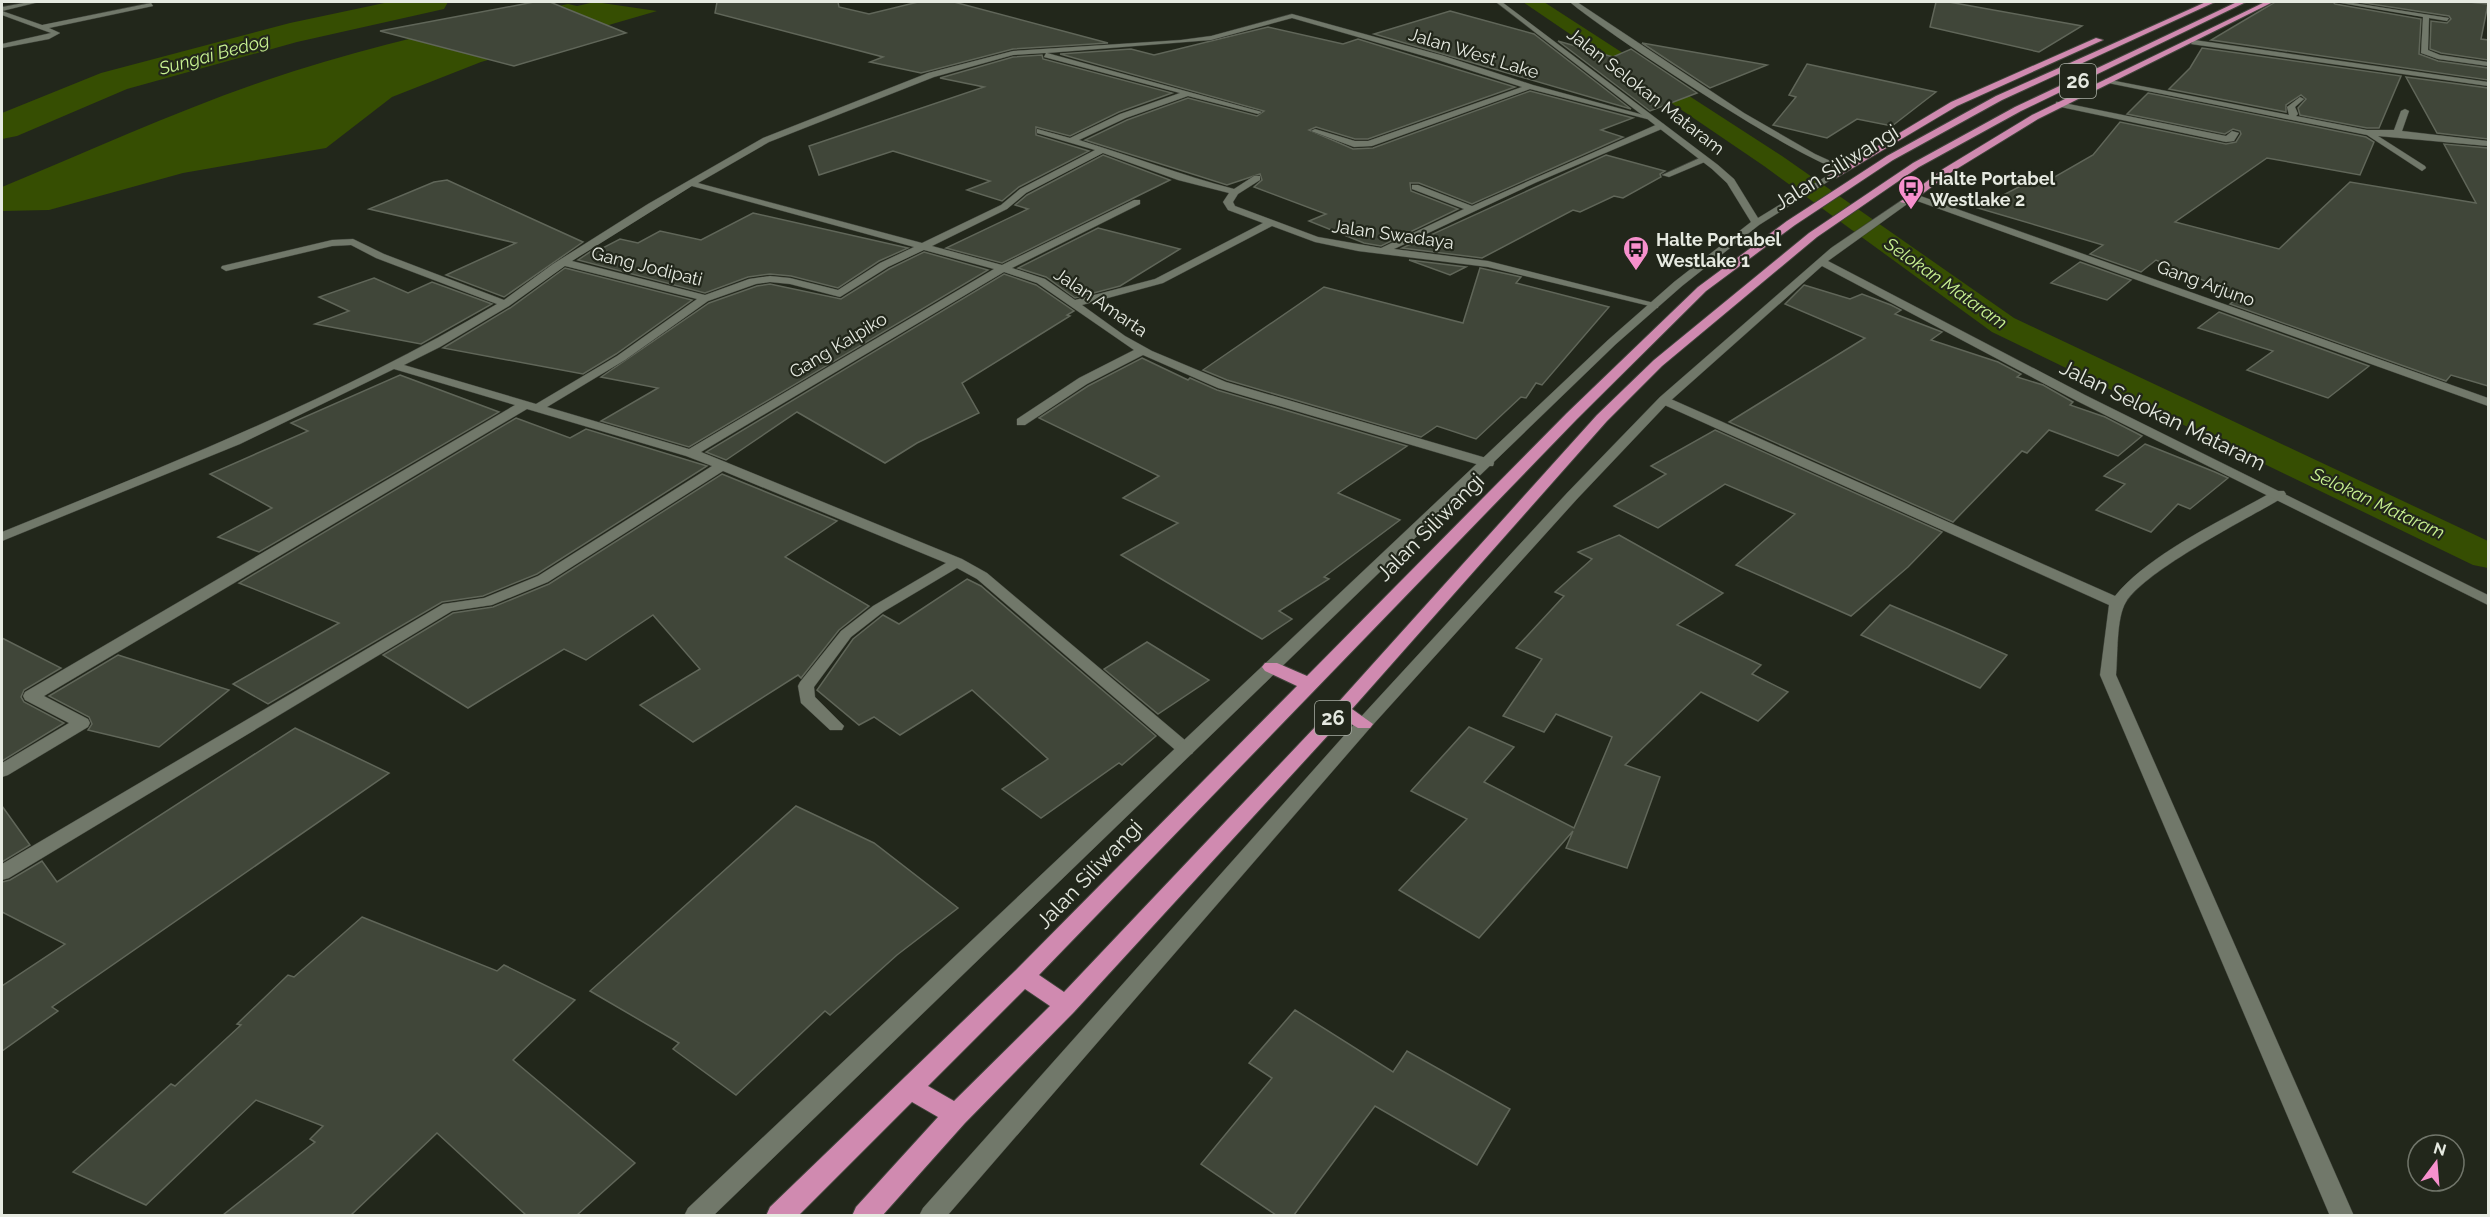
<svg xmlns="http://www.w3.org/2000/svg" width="2490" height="1217" font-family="Raleway,sans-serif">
<rect width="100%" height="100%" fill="#22271b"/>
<path fill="#364e02" d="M595,2l62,9 -176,51 -89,35 -66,51 -143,25 -134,37 -47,1v-24c85,-35 174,-76 262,-106 99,-34 201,-56 304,-77l9,2z"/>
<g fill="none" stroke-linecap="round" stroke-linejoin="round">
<polygon fill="#364e02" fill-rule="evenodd" points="1523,2 1544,2 1782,156 2014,318 2488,541 2488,568 2473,565 1992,332 1764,166"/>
<polygon fill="#364e02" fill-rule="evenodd" points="389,2 448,2 444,9 297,42 127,89 17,136 2,139 2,113 101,73 290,23"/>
</g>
<g fill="#404639" stroke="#606659" stroke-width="1.5">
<polygon points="534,2 550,2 626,33 514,66 380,31"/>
<polygon points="717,2 838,2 839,7 869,14 918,2 954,2 1108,43 1013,49 921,73 870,62 883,57 715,13"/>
<polygon points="1936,2 1949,2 2082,26 2039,52 1930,27"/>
<polygon points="2275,2 2333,2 2335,4 2421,19 2419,54 2438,61 2488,68 2488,80 2211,40"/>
<polygon points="2358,2 2469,2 2488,4 2481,39 2488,40 2488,60 2441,53 2430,49 2431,21 2447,23 2451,19 2449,16"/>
<polygon points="1450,11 1534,34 1631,109 1374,34"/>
<polygon points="1268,27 1343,44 1358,39 1515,87 1368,139 1355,139 1316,127 1309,130 1353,149 1373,148 1530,91 1633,118 1601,130 1623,137 1472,204 1419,183 1410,183 1411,191 1458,209 1381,246 1364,243 1309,221 1326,214 1254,187 1262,180 1260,174 1227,185 1085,140 1127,120 1188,98 1257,116 1264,111 1060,54 1131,49 1154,55"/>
<polygon points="1558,41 1613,57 1631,49 1697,93 1650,111"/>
<polygon points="1642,43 1767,65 1710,88"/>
<polygon points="2202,48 2401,76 2379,128 2367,128 2300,115 2298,108 2306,99 2301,95 2286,105 2286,112 2169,89 2190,68"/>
<polygon points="1042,55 1043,59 1172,93 1119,112 1070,136 1036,127 1036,135 1089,151 1019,187 1002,201 967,190 990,181 893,151 819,175 809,146 984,87 940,78 1013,57"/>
<polygon points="1807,64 1936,92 1892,126 1857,119 1827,138 1773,125 1796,97 1789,95"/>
<polygon points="2406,77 2488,88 2488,139 2437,133"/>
<polygon points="2148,93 2366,137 2374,142 2360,175 2267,158 2175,222 2279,249 2350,182 2476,203 2444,144 2488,148 2488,386 2451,375 2446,381 2230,304 2240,296 2156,260 2141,272 2090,254 2103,245 1978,208 2042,175 2053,178 2093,155 2120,122 2226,144 2236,142 2241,134 2240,131 2233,129 2225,134 2127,114"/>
<polygon points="1103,155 1170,180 1002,263 946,248 1028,209 1015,205 1027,195"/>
<polygon points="1606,155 1665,171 1660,174 1661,177 1623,198 1614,196 1580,212 1573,210 1482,258 1402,248"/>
<polygon points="447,180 550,227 583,242 504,297 446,275 516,243 369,209 434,182"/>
<polygon points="753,213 908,248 879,261 838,288 791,276 770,274 748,277 705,293 578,260 596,248 599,250 620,239 638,243 660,231 701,240"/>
<polygon points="1098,228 1180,249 1120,286 1075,298 1046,277 1018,268"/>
<polygon points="924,252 988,270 689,447 601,421 658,388 601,377 709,303 757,286 770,284 841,299 889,269"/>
<polygon points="1409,260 1466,267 1450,275"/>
<polygon points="2080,262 2131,280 2107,300 2051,283"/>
<polygon points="565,268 692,300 616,354 583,374 443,348 510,308"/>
<polygon points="1480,268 1521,277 1516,283 1609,307 1542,385 1536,383 1526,398 1521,397 1476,439 1437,426 1421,437 1227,380 1203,370 1324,287 1463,323"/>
<polygon points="1004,274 1036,285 1074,311 1067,315 1070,316 962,383 979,413 917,443 885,463 797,412 726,460 706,452"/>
<polygon points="374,278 408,293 432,282 492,304 421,344 315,324 349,311 319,297"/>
<polygon points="1804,285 1850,299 1862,294 1891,305 1901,310 1895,314 1942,332 1931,340 1998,362 2021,374 2017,377 2043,385 2073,402 2070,405 2105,417 2142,436 2118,456 2049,430 2027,453 2022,451 1953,522 1729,422 1865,338 1785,304"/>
<polygon points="2219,312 2369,366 2328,398 2247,370 2273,351 2198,328"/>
<polygon points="1142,358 1188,380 1190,378 1217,390 1407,446 1338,493 1400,520 1324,577 1329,579 1279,611 1292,619 1262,639 1121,555 1178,523 1123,498 1159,476 1039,418 1088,386"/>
<polygon points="400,375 499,412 259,552 218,537 272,508 210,474 308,431 291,423"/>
<polygon points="516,418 570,438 586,429 707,466 537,574 483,596 442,602 268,704 233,684 339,623 239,583"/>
<polygon points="1715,430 1942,532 1908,567 1851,616 1736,565 1795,514 1725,484 1658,528 1614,506 1666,474 1651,466"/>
<polygon points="2145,444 2215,472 2228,478 2190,509 2178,504 2151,532 2096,510 2125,484 2104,476"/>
<polygon points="722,474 837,521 785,557 869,606 839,630 801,678 798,675 693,742 640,705 700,669 653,615 586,660 564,649 468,708 383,655 453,613 493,607 549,584"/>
<polygon points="1619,535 1723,593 1677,625 1761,665 1752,674 1788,692 1758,721 1701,692 1625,765 1660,777 1627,868 1566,848 1573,831 1479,938 1399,890 1467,819 1411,791 1469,727 1514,747 1484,782 1574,828 1612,737 1556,714 1544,732 1503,716 1542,659 1516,648 1564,596 1555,592 1592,559 1578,552"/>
<polygon points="967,579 981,586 1156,736 1122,765 1119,763 1041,818 1002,789 1048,759 972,690 900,735 874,717 859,725 817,690 853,639 883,615 899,624"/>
<polygon points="1890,605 1952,631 2007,655 1980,688 1861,635"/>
<polygon points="2,638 61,668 24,690 21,697 24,702 64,723 2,761"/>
<polygon points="1147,642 1209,680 1158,714 1104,669"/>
<polygon points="118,655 229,690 159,747 88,730 92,724 89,717 49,696"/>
<polygon points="295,728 389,773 52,1007 58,1011 2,1051 2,986 65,944 2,912 2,882 10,880 42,861 57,882"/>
<polygon points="2,806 30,845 2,862"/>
<polygon points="796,806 874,843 958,908 897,955 830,1015 825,1011 736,1095 673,1049 679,1043 590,991"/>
<polygon points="362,917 497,971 504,965 575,1000 513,1060 635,1163 577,1215 526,1215 437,1133 351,1215 223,1215 315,1142 310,1139 323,1126 256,1100 146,1205 73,1172 171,1084 175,1086 241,1025 237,1024 288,975 294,977"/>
<polygon points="1295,1010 1393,1072 1407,1051 1510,1109 1477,1165 1375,1106 1294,1215 1276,1215 1201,1164 1272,1078 1249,1063"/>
</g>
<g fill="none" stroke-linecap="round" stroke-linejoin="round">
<defs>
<g id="minor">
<polygon points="29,2 39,2 2,11 2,7"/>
<polygon points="2335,2 2347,2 2449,18 2447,21 2429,18 2428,50 2440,55 2488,62 2488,66 2438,59 2421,53 2423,17"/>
<polygon points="151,3 153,6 49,28 60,33 49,39 2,48 2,44 51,33 2,15 2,11 42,25"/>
<path d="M1292,14l152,42 89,29 118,32 -4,2 -117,-30 -158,57 -18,1 -43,-16 4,-2 40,12h13l154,-54 -84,-27 -146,-42 -81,22 -164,13 215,59 -4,2 -70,-18 -62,22 -47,22c52,16 102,35 155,49l20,-13h6v4l-22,14 -5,8 2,4 83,31 63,11 83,-39 -52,-20v-4h6l54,21 186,-82h6v4l-127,54 -143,67 94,12 170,43v4l-170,-41 -130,-16 -43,-9 -43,-16 -109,57 -81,22 43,31 27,15 74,31 267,78 1,3 -1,3h-10l-265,-78 -75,-33 -56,29 -62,41h-8v-6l62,-41 55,-28 -97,-67 -33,-11 -303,180 261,107 25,14 205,173 2,4 -2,4h-12l-203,-175 -20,-11 -74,44 -32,25 -37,50 1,10 29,29 -2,4h-12l-29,-27 -3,-17 2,-4 41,-51 32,-25 73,-43 -223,-92 -175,111 -56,23 -40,6 -443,267 -7,2v-16l441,-260 41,-6 54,-22 174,-110 -26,-10 -159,-47 -483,287 44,23 2,4 -2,4 -80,48 -6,2v-14l67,-40 -44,-23 -2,-4 2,-4 490,-287 -121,-36 -154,75 -238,97v-9c168,-68 338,-135 495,-228l-121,-46 -25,-13 -19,1 -106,25 -5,-3 1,-2 110,-26 21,-1 31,15 120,46 49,-36 95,-60 115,-66 165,-65 85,-22 168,-11 30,-4zM1046,53l-2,4 136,36 -60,21 -50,24 -33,-9v4l58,17 -75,39 -19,16 -79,38 -224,-60 71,-41 165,-65 79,-22zM1103,153l75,27 51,13 -6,9 5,8 35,13 -108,56 -80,21 -30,-21 -33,-11 128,-64v-4h-6l-132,65 -70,-19 75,-37 19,-16zM692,186l222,61 -34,16 -42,27 -48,-12 -20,-2 -21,3 -44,16 -133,-34zM924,250l70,19 -305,180 -142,-42 78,-47 83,-59 48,-17 14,-2 20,2 50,13 48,-30zM565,266l132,33 -80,57 -81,48 -132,-39 36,-18 69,-41z"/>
<polygon points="2194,40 2488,82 2488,86 2191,44"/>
<polygon points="2105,79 2289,115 2287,107 2300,97 2304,99 2295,107 2298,114 2296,116 2367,130 2394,130 2401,111 2405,109 2409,111 2402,131 2488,141 2488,146 2378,136 2425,166 2426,168 2422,171 2367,135 2108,83"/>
<polygon points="2059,102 2226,136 2232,131 2239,133 2234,141 2226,142 2056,106 2056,102"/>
<polygon points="1704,156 1708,159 1707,161 1669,177 1662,175"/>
<polygon points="1912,193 2488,398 2488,406 1909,198 1909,194"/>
<path d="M1664,396l451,200c35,-43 110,-77 159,-105h10l2,3 -2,3c-37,22 -137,72 -158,105 -10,16 -8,54 -10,73l238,541h-24l-230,-541 9,-70 -449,-202 -2,-3z"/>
</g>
<g id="tertiary">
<polygon points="1496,2 1502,2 1718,165 1734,179 1758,218 1830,174 1837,176 1759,225 1682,286 1616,344 713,1216 684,1216 688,1208 1608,340 1674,282 1751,222 1727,183 1712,169"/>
<path d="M1570,2h7l167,111 71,41 35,16c-19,13 -254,-144 -280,-168z"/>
<polygon points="1902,200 1910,202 1828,261 2085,395 2488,595 2488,605 2077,401 1822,266 1668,403 1577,499 1370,728 947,1216 919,1216 923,1208 1358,720 1567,493 1660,397 1831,248"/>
</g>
<g id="trunk">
<path d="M2206,2h9l-213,98 -109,60 -98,65 -89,66 -129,128 -538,556 25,17 271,-286 262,-291 57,-55 155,-127 104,-70 102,-56 222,-105h9l-225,109 -102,56 -102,70 -155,129 -55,55 -255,288 21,15 -3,4h-12l-15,-9 -269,293 -109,111 -83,93h-30l4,-9 82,-90 -26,-15 -114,114h-32l4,-9 246,-237 281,-284 -32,-15 -3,-4 3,-4h12l30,13 260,-263 131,-126 89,-66 100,-65 109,-60zM1025,989l25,17 -96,95 -26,-15z"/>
<polygon points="2265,2 2273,2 2038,119 1950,173 1909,204 1900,202 1943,169 2032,115"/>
<polygon points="2096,38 2103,40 1957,106 1836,178 1828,176 1951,102"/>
</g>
</defs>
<use href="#minor" stroke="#40443b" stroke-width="1"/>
<use href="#tertiary" stroke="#40443b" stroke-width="1"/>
<use href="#trunk" stroke="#40443b" stroke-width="2"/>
<use href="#minor" fill="#71786a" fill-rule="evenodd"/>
<use href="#tertiary" fill="#71786a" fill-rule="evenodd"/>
<use href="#trunk" fill="#d08ab0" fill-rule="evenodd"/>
</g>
<defs>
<symbol id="bus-pin" viewBox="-11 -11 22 30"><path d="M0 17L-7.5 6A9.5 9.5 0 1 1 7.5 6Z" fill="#f790cd" stroke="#22271b"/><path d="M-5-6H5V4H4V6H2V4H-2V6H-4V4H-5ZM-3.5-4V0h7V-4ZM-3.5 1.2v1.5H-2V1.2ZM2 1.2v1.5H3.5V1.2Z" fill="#111"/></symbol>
</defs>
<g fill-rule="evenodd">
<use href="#bus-pin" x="1896" y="173" width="30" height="40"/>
<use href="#bus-pin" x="1621" y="234" width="30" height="40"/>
</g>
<g text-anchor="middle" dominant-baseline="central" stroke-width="4.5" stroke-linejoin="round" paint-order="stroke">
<g font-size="18" fill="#e6eae1" stroke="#22271b">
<text transform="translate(1474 53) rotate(17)">Jalan West Lake</text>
<text transform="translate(1646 91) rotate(38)">Jalan Selokan Mataram</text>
<text transform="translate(1393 234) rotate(8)">Jalan Swadaya</text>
<text transform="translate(647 266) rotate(14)">Gang Jodipati</text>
<text transform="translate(2206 283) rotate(20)">Gang Arjuno</text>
<text transform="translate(1101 302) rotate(34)">Jalan Amarta</text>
<text transform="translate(838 345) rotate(-31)">Gang Kalpiko</text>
</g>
<g font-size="18" font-style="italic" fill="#c9f292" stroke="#22271b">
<text transform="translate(214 54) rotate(-15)">Sungai Bedog</text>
<text transform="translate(1946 283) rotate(35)">Selokan Mataram</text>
<text transform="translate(2378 503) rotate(25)">Selokan Mataram</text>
</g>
<g font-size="18" font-weight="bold" fill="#e6eae1" stroke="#22271b" text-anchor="start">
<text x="1930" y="178">Halte Portabel<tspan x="1930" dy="21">Westlake 2</tspan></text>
<text x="1656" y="239">Halte Portabel<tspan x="1656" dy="21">Westlake 1</tspan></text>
</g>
<g fill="#22271b" stroke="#abb0a6" stroke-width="1.5">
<rect x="2060" y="64" width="36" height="34" rx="4.5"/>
<rect x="1315" y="701" width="36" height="34" rx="4.5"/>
</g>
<g font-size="20" font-weight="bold" fill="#e6eae1">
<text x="2078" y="81">26</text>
<text x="1333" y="718">26</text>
</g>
<g font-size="21" fill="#e6eae1" stroke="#22271b">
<text transform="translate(1836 167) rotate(-32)">Jalan Siliwangi</text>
<text transform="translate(2163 415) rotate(26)">Jalan Selokan Mataram</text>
<text transform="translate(1430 527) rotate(-45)">Jalan Siliwangi</text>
<text transform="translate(1089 874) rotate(-46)">Jalan Siliwangi</text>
</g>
</g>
<rect width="2490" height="1217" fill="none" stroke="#e6eae1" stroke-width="6"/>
<g transform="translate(2436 1163) rotate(16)"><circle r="28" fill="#22271b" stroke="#70756a" stroke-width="1.5"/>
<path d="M0-4.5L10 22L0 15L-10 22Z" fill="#f790cd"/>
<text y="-9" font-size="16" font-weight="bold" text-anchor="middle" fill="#e6eae1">N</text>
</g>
</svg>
